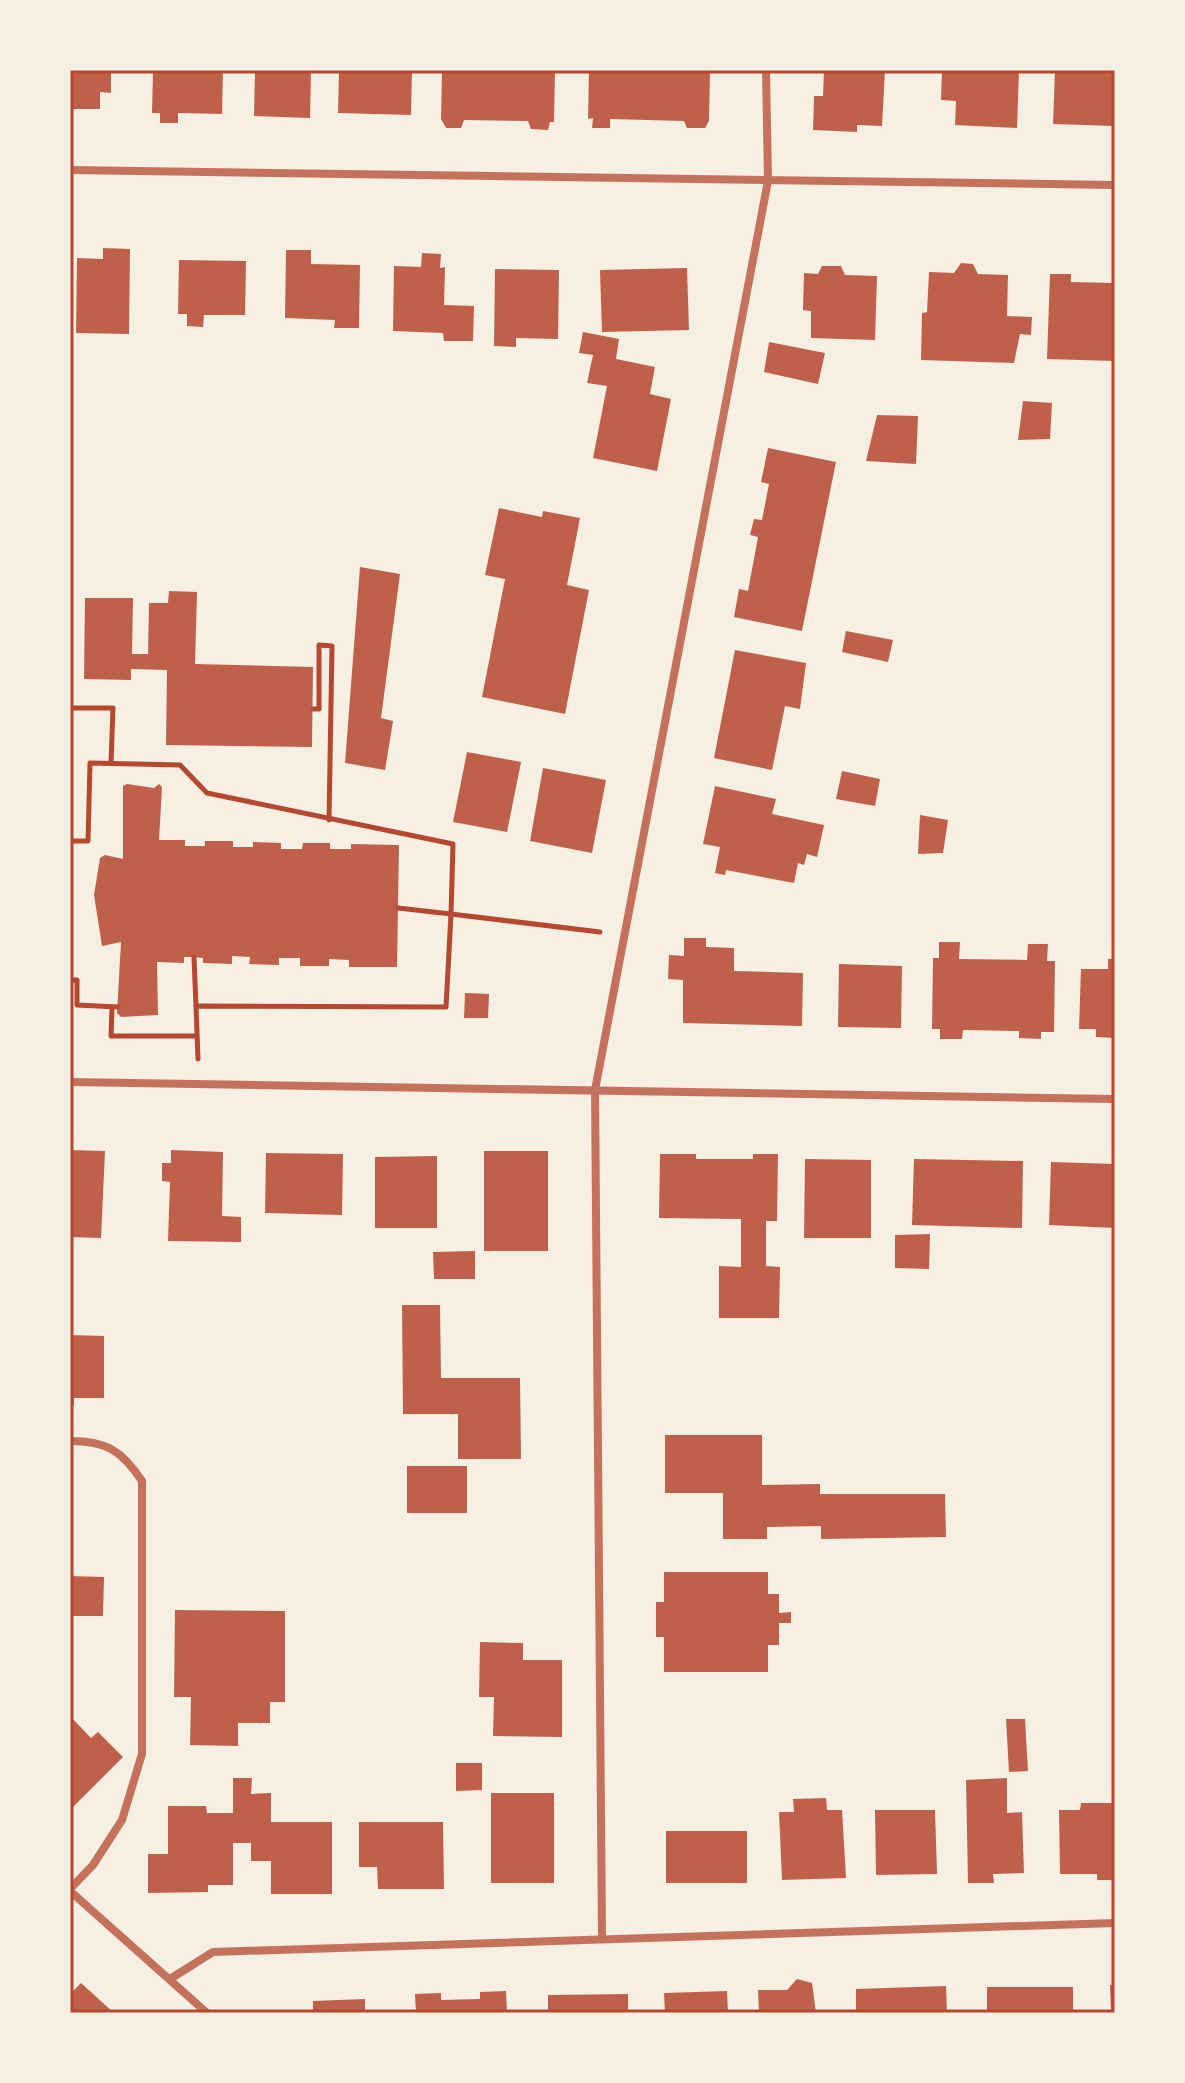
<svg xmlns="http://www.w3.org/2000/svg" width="1185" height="2083" font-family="'Alegreya Sans',sans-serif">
<rect width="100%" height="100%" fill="#f6efe4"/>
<g fill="#bf614a">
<polygon points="70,70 111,70 111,93 100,92 100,109 70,109"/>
<polygon points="153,70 223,70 222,114 178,113 178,123 160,123 160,113 152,113"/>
<polygon points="255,70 311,70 310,118 254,116"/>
<polygon points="339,70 412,70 411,115 338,113"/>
<polygon points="442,70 555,70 554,122 550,122 548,130 531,129 528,121 464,120 461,128 446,128 441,119"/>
<polygon points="589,70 710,70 709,121 705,128 687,128 684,121 610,119 610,128 592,128 593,118 588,119"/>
<polygon points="824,70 885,70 882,126 857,125 857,132 813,130 814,96 823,96"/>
<polygon points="942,70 1019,70 1017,128 955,125 956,101 941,100"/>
<polygon points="1055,70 1115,70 1115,126 1053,124"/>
<polygon points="103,248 130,249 129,334 76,333 77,258 103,259"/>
<polygon points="286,250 311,250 311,264 360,265 359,328 334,328 335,320 285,318"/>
<polygon points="422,253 441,254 440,268 445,267 444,305 474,306 473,341 444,341 443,333 393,331 394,266 421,267"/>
<polygon points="179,260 246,261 245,315 204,315 203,327 187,326 187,314 178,314"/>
<polygon points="961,263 973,264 978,274 1008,275 1007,316 1032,317 1031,335 1020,334 1014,363 921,360 922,313 927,312 929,272 954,273"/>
<polygon points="822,266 841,266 845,275 877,276 875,340 811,338 811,311 803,310 804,273 818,274"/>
<polygon points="687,268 689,330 602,332 600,270"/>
<polygon points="495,269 559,270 558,339 516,338 516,347 494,346"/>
<polygon points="1050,274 1071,274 1071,282 1115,283 1115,361 1047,359"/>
<polygon points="583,332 619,339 616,359 655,367 650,394 671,399 657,471 593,458 607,386 587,383 593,355 579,353"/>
<polygon points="769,342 825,353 818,384 764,372"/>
<polygon points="1023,401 1052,403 1050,439 1018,440"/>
<polygon points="877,415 918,416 916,464 866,461"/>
<polygon points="768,448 836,462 802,631 734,617 739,589 748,591 758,537 750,535 754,519 762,520 769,484 761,482"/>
<polygon points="499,508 542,517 543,511 580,518 567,585 589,590 565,714 482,697 505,579 485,575"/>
<polygon points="360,567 400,574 381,718 393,721 385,770 345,763"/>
<polygon points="169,591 197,592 195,664 313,667 312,747 166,745 167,670 131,669 131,680 84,679 85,598 133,598 132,654 148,654 149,603 168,603"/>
<polygon points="846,631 893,640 888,662 842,652"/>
<polygon points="735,650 806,663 800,709 785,706 772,770 714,758"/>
<polygon points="467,752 521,762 507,832 453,822"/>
<polygon points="543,768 606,780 592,853 530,841"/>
<polygon points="842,771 880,779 875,806 836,799"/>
<polygon points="127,784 154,788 159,784 162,787 159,840 185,840 185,846 205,846 205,841 233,841 233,847 253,847 253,842 281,843 281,849 302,849 303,843 330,843 330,849 351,849 351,844 399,845 397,967 349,967 349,960 329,959 329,966 300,966 300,958 279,958 279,965 249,964 250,957 232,956 232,964 203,963 203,958 194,957 184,957 184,963 157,962 158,1015 121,1017 117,1013 121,942 102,946 94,895 100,858 105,855 123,859 123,786"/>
<polygon points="715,786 776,799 772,814 824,825 817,857 807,854 804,865 798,863 794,883 726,870 725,875 715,873 720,847 703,844"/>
<polygon points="920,815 948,820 943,853 918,854"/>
<polygon points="684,938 706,938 706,947 734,948 734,971 803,973 802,1026 683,1023 683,980 668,979 669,955 684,956"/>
<polygon points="939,942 960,942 959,959 1027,960 1028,944 1048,944 1047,961 1055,961 1054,1032 1041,1032 1041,1039 1019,1038 1019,1031 963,1030 962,1039 940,1039 940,1029 932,1029 933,958 939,958"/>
<polygon points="1108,959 1115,959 1115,1038 1096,1037 1096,1029 1079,1029 1081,969 1108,969"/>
<polygon points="839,964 902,966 901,1028 838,1027"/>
<polygon points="465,993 489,994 488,1018 464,1018"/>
<polygon points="70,1150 105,1151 101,1238 70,1237"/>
<polygon points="171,1150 223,1152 222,1216 241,1217 241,1242 168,1241 170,1182 162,1181 162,1163 171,1163"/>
<rect x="484" y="1151" width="64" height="100"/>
<polygon points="266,1153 343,1154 342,1215 265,1213"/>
<polygon points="660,1154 696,1154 696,1159 753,1159 753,1154 778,1154 777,1221 766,1221 766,1266 780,1267 779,1318 719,1318 719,1266 741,1267 741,1219 659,1218"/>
<polygon points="437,1156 437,1228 375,1228 375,1157"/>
<polygon points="805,1159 871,1160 871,1238 804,1238"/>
<polygon points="914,1159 1023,1161 1022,1228 912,1225"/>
<polygon points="1051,1162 1115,1164 1115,1228 1049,1225"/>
<polygon points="930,1234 929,1269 895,1268 895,1235"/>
<polygon points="475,1251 475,1279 434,1279 433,1252"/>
<polygon points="402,1305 440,1305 441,1378 520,1378 521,1459 458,1459 458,1414 403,1414"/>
<polygon points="70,1335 104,1336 104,1398 74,1398 74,1405 70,1405"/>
<polygon points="665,1435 762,1435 762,1485 820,1484 820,1494 945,1494 946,1537 821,1539 821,1526 767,1527 767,1539 723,1539 723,1493 665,1493"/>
<rect x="407" y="1466" width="60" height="47"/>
<polygon points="664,1572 768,1572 768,1594 779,1594 779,1613 791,1612 791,1623 779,1623 779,1645 768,1645 768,1672 664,1672 664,1637 656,1637 656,1602 664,1602"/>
<polygon points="70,1576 104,1577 103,1616 70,1616"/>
<polygon points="175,1610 285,1611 285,1702 270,1702 270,1723 238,1723 238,1746 190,1745 191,1697 174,1697"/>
<polygon points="480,1642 523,1643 523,1660 562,1660 562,1737 493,1736 494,1697 479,1697"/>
<polygon points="70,1716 91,1738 98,1732 123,1757 70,1810"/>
<polygon points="1006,1719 1025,1719 1028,1771 1009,1772"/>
<polygon points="456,1763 482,1763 482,1790 456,1791"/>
<polygon points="233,1778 252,1778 251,1794 271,1793 271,1822 332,1822 332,1894 271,1894 271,1861 251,1861 251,1843 233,1843 233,1885 208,1885 208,1892 148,1893 148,1854 168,1854 168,1806 206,1806 207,1813 233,1813"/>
<polygon points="1007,1778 1007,1813 1022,1812 1024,1873 993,1874 994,1883 968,1883 966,1780"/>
<rect x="491" y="1793" width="63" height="90"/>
<polygon points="826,1798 827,1810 842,1810 846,1878 782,1880 779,1812 794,1812 793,1799"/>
<polygon points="1081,1803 1115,1803 1115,1880 1097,1880 1097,1874 1060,1874 1059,1810 1080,1810"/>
<polygon points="875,1810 935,1810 937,1874 876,1875"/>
<polygon points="359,1822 443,1822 444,1889 378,1889 377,1867 359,1867"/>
<rect x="666" y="1831" width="81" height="52"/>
<polygon points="797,1979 812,1983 816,2013 759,2013 758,1990 787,1990"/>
<polygon points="81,1983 114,2013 70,2013 70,1994"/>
<polygon points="1110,1985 1115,1985 1115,2013 1111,2013"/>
<polygon points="946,1986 947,2013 856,2013 856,1989"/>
<rect x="987" y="1987" width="86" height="26"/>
<polygon points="506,1991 507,2013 416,2013 415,1994 441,1993 441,2000 480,1999 480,1992"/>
<polygon points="727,1991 728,2013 665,2013 664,1993"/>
<polygon points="628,1994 628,2013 548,2013 548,1995"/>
<polygon points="365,1999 365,2013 313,2013 313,2001"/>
</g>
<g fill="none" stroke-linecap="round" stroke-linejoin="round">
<g stroke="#b5482f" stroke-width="5">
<polyline points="70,708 113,708 111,763"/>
<polyline points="313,709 319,709 319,645 332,646 329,820"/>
<polyline points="70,841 88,841 90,763 180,765 207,793 453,844 451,914 600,932"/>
<polyline points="194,957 196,1006"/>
<polyline points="70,980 77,980 77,1005 118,1007"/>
<polyline points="112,1007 111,1036 196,1036"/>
<polyline points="198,1059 196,1006 446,1007 451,914 398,908"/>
</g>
<g stroke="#c5725c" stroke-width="8">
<polyline points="70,170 1115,185"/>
<polyline points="70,1082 1115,1099"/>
<path d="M70,1441c37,0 52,10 72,40v273l-20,66 -29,45 -23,24"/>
<polyline points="70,1891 207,2013"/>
<polyline points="602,1937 595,1090 768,181 766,70"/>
<polyline points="170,1979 213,1952 1115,1923"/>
</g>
</g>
<rect width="1185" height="2083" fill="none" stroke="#f6efe4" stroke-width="144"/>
<rect x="72" y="72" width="1041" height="1939" fill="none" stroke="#b5482f" stroke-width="3"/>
</svg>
